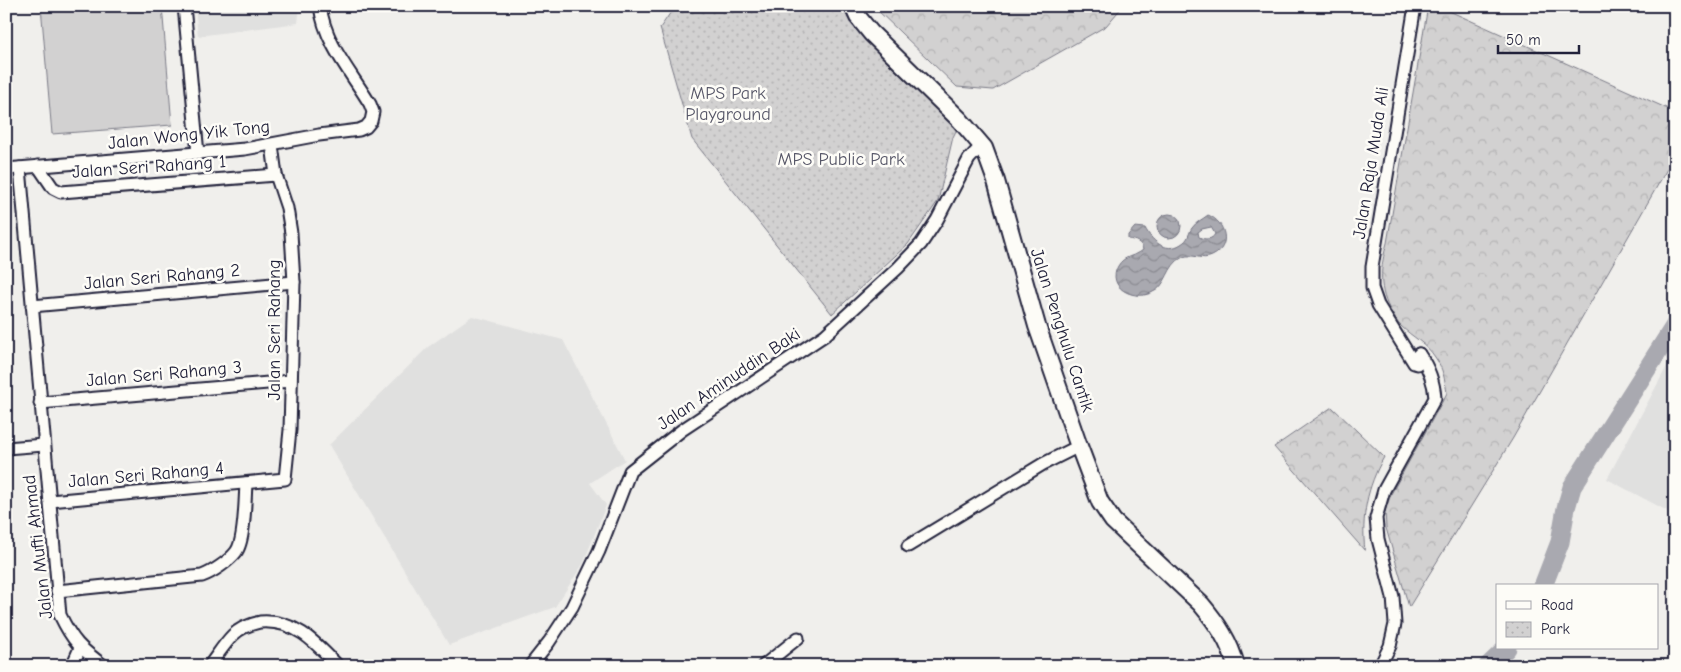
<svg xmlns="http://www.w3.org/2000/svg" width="1681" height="672" font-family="'Comic Neue',sans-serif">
<defs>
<pattern id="forest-crowns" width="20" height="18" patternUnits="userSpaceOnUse" patternTransform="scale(1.25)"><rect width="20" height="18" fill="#d2d1d1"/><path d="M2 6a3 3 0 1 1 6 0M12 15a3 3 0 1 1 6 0" fill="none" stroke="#b4b3b4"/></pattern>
<pattern id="park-dots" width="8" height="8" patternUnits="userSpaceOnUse" patternTransform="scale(1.25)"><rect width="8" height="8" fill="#d2d1d1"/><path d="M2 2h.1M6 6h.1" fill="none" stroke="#b4b3b4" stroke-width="1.8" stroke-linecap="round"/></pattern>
<pattern id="water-waves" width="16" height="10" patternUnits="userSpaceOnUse" patternTransform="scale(1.25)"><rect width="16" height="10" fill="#a9a9b0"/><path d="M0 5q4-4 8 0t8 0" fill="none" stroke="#898990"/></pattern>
</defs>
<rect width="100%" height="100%" fill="#f0efec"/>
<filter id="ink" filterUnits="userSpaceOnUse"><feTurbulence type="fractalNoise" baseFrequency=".02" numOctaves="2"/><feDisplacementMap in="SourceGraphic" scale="10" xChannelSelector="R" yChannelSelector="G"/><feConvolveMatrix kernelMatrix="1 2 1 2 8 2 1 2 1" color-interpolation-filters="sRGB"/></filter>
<g filter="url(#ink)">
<g fill="#e0e0df">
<polygon points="195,6 300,6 298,23 198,36"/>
<polygon points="472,316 563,340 625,460 590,483 606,505 583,564 555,607 449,645 329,445 428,347"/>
<polygon points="1675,351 1675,515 1607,479"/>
</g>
<polygon fill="#d2d1d1" stroke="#7a7a86" points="41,6 162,6 172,125 52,134"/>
<g fill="url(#forest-crowns)" stroke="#7a7a86">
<polygon points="873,6 1123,6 1106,26 993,90 957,87"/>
<path d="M1428,6h10l237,106v43l-162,283 -104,169 -23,-79 -1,-17 6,-17 56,-101c-2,-13 -4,-25 -12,-36 -9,-14 -23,-20 -34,-31 -4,-3 -6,-9 -9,-13 -14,-22 -12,-46 -5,-70z"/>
<path d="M1332,407l52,50c-17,30 -23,60 -19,94l-91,-104z"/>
</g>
<polygon fill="url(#park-dots)" stroke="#7a7a86" points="675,6 846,6 852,22 880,53 957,129 953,137 938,201 908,244 832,314 692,139 660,28"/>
<g fill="url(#water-waves)" stroke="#737381" fill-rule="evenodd">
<circle cx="1169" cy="226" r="12"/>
<path d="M1208,215c18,7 24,32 4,41 -10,5 -19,-3 -29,1 -17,8 -15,30 -32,36 -18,8 -45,-6 -33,-27 6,-11 17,-9 25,-16 -1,-8 -8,-10 -15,-11v-4l7,-8 10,1c8,15 23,27 39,14 5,-4 5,-10 8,-14 4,-6 11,-9 16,-13zM1211,227l4,7c-3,6 -10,6 -16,3l-1,-5 4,-3z"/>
</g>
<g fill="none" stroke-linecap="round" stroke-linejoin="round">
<g stroke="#a9a9b0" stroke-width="19">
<polyline points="1543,586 1560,542 1566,508 1572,487 1675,325"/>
<polyline points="1488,666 1507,648"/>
</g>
<defs>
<g id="street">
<polyline points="184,6 198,154"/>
<polyline points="1415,6 1372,267 1372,288 1378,305 1414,363 1417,364 1420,361 1419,354"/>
<polyline points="38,166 53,188 61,192 276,175"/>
<path d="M20,168l40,447c13,27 20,33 44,51"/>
<path d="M6,169l239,-20 74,-14 40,-5 7,-3 5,-6 2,-9 -3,-8c-19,-32 -45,-60 -50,-98"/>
<polyline points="32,306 294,282"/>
<polyline points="40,403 291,381"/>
<polyline points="6,448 44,445"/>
<polyline points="50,501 285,479 290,430 294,282 291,233 287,208 276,175 272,145"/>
<polyline points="908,546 1043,464 1079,446"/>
<path d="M57,591l145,-15c11,-4 27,-15 34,-24 9,-11 9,-54 10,-69"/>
<polyline points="72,666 80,648"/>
<path d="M209,666c8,-10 15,-22 24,-31 7,-7 18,-11 27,-13 35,-3 56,21 78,44"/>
<polyline points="530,666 549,642 572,607 599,551 630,471 682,430 825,335 898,268 921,244 937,220 969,159 982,145"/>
<polyline points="763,666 798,638"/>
<path d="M1380,666l10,-20 5,-22 -2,-27 -15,-58 -2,-21 8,-28 51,-92c-1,-17 -6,-30 -16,-44"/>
</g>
<path id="secondary" d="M853,6l5,11 13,16 89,87 24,28 12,33 41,145 40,115 23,61 13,19 88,83c16,19 29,38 35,62"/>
</defs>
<use href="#street" stroke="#22223b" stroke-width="15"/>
<use href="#secondary" stroke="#22223b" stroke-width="20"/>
<use href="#street" stroke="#fdfcf7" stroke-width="11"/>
<use href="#secondary" stroke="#fdfcf7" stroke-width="16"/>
</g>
</g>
<g text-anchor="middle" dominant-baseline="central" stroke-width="5" stroke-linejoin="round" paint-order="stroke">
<g font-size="18" fill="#575768" stroke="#fdfcf7">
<text x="728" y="93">MPS Park<tspan x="728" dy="21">Playground</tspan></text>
<text x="841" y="159">MPS Public Park</text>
</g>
<g font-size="18" fill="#22223b" stroke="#fdfcf7">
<text transform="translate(189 135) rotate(-6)">Jalan Wong Yik Tong</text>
<text transform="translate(1371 163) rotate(-81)">Jalan Raja Muda Ali</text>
<text transform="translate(149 167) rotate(-4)">Jalan Seri Rahang 1</text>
<text transform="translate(162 277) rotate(-5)">Jalan Seri Rahang 2</text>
<text transform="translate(274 330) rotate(-90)">Jalan Seri Rahang</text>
<text transform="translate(1062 330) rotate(72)">Jalan Penghulu Cantik</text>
<text transform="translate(164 374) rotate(-5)">Jalan Seri Rahang 3</text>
<text transform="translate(729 379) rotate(-34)">Jalan Aminuddin Baki</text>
<text transform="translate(146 475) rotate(-5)">Jalan Seri Rahang 4</text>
<text transform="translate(38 547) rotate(-97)">Jalan Mufti Ahmad</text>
</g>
</g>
<rect width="1681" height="672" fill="none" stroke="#fdfcf7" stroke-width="25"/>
<rect x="12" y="12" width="1656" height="647" fill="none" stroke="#22223b" stroke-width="2" filter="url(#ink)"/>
<rect x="1496" y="584" width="162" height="65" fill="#fdfcf7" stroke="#a5a5ac"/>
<rect x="1506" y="601" width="25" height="8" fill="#fdfcf7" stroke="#a5a5ac"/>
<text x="1541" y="610" font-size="15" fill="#22223b">Road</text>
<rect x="1506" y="622" width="25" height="15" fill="url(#park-dots)" stroke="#a5a5ac"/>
<text x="1541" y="634" font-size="15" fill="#22223b">Park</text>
<path d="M1498 45v8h81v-8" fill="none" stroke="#22223b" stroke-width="2.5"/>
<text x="1506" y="45" font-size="15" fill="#22223b" stroke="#fdfcf7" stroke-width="4" paint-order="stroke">50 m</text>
</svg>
